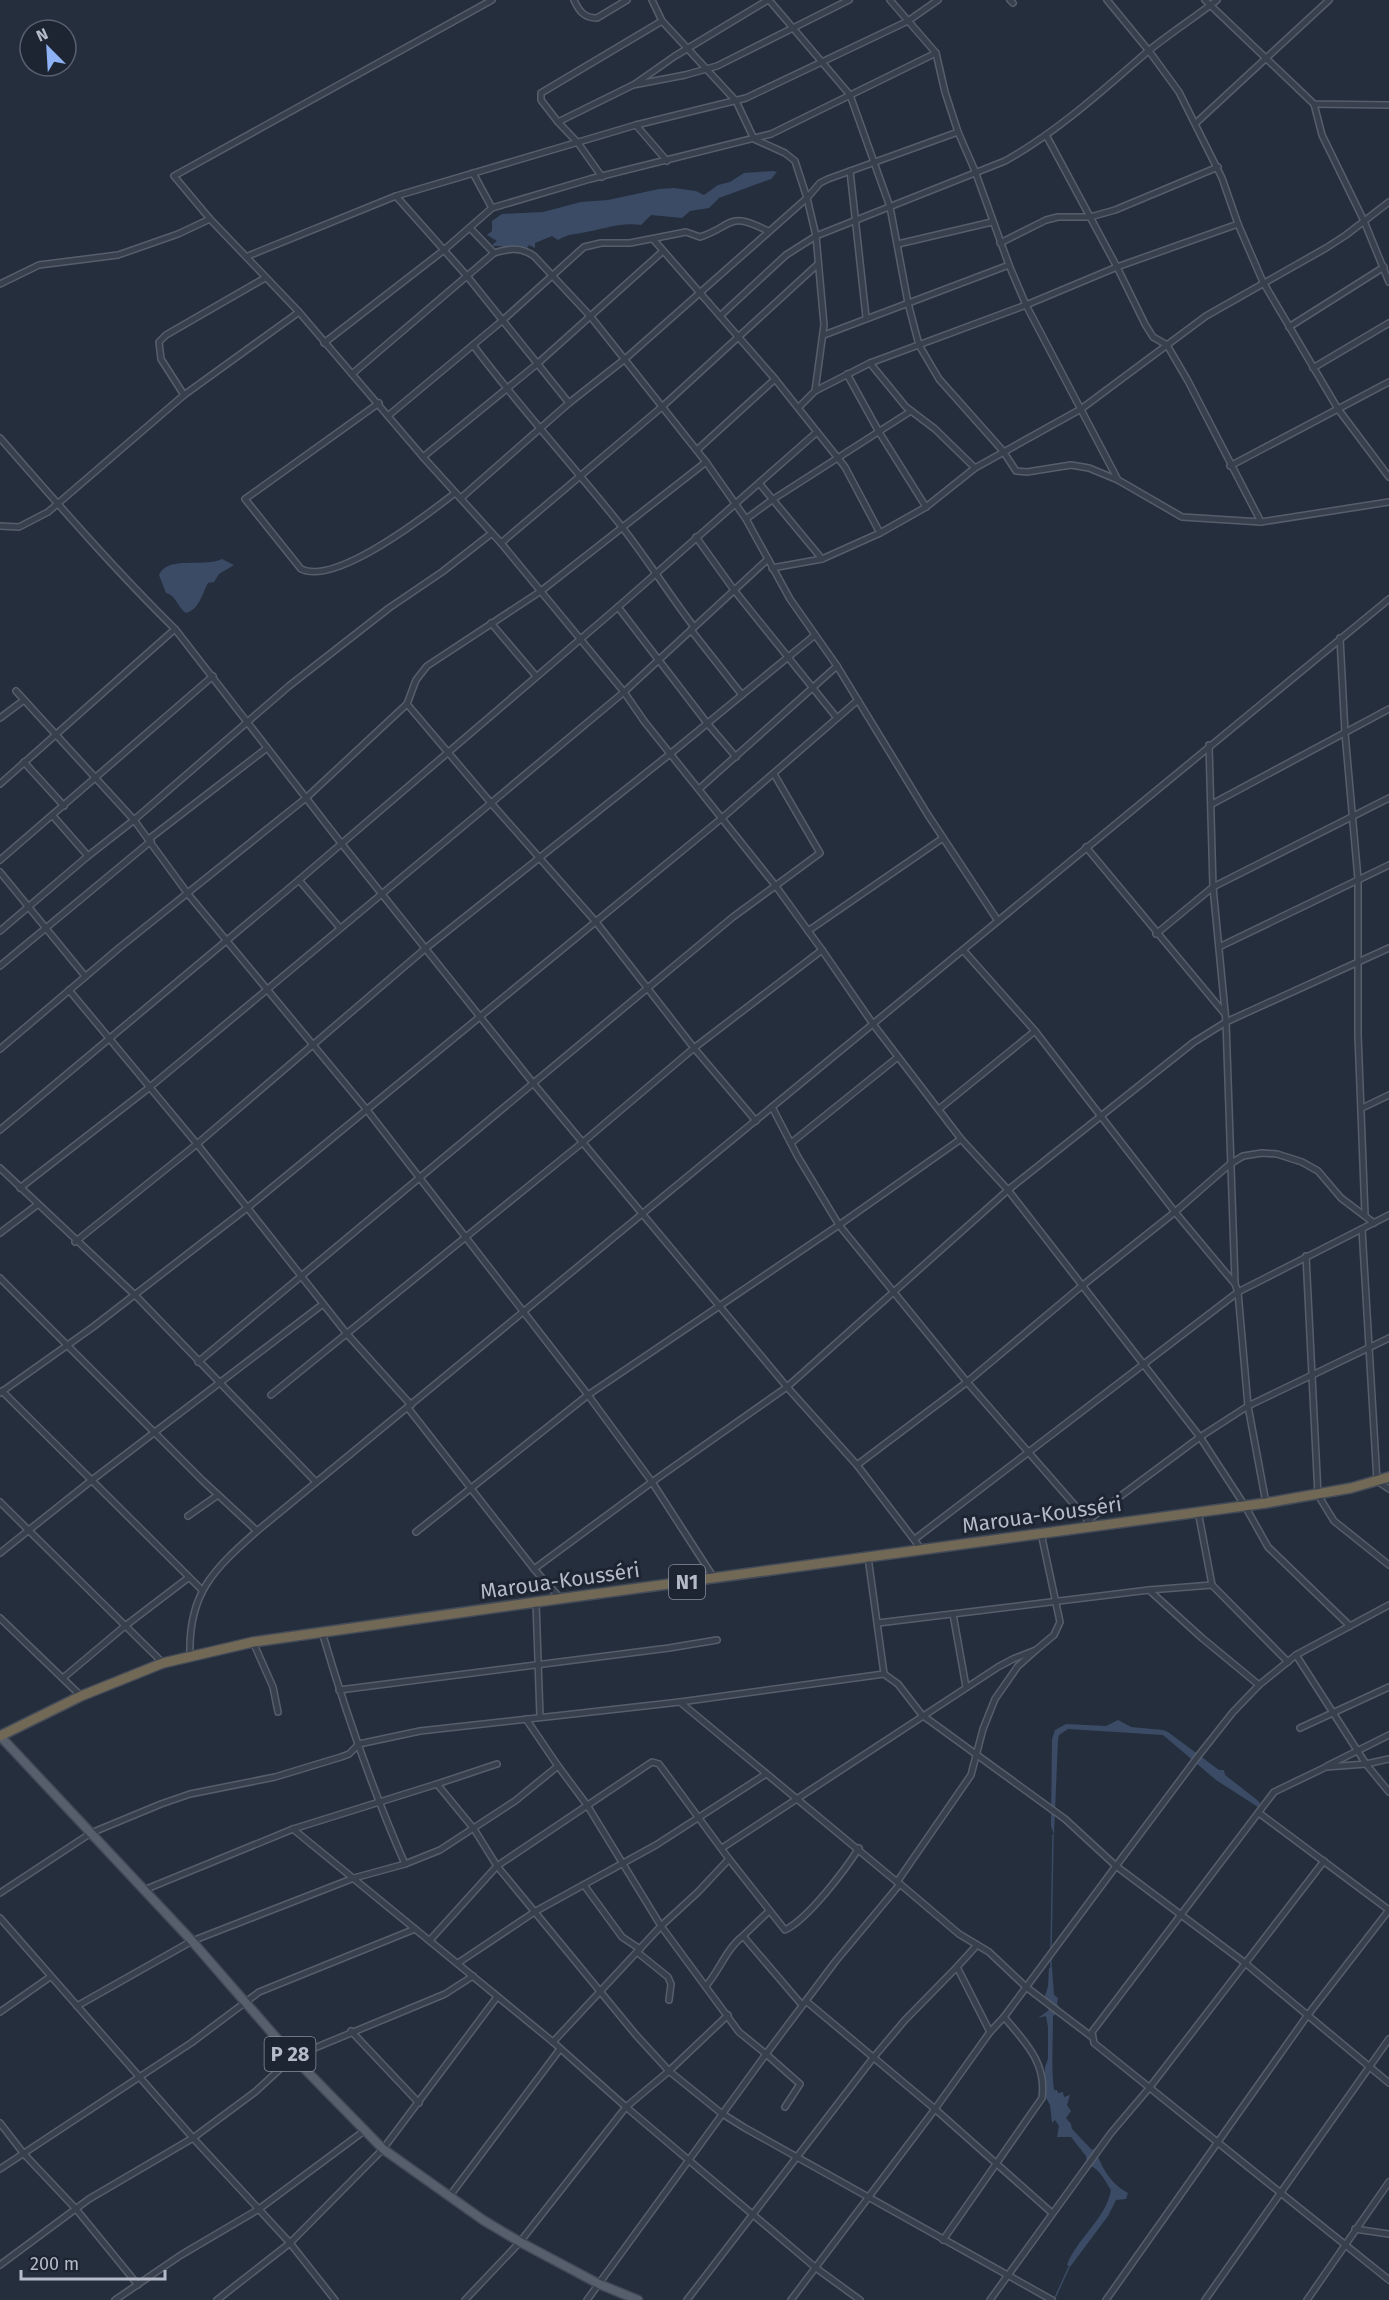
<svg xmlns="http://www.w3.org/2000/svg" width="1389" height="2300" font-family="'Fira Sans',sans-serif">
<rect width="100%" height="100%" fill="#252e3d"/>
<g fill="#3b4b65">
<path d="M773,171l4,1 -6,7 -52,19 -10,10 -19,3 -8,7 -31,-3 -10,10c-22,-3 -39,5 -60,8 -11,2 -12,1 -23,7l-6,-4 -17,7v5l-6,-3 -2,3 -13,3 -9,-5h-12v-2l4,-3 -10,-6 5,-4v-10l10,-7 41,-2 38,-10 27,-2 51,-11 15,-1 22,3 8,4 14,-10 12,-3 14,-9z"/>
<path d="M222,559l12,6 -15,9 -5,8 -6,1c-6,11 -9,27 -22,30 -9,-6 -9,-17 -20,-20l-7,-18c9,-20 44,-7 63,-16z"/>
<polygon points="1118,1720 1131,1727 1163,1730 1168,1732 1219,1770 1224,1770 1225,1775 1256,1799 1260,1803 1258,1807 1216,1780 1163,1735 1068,1729 1059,1735 1058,1740 1054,1835 1051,1826 1052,1739 1055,1730 1066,1724 1106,1726"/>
<path d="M1052,1967l2,28 4,3 -1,6 5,6 -9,6c0,26 -2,51 1,74h3l1,3 5,-1 1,5 6,-2 -3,10 4,6 -5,7 5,6 1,5 20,21 9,-6 -4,10c6,17 16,31 31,39l-2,6 -10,1 -8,16 -38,51 -3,-2c10,-27 39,-46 44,-75 -6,-9 -12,-23 -24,-25l-1,-9 -15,-19h-14l2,-11 -4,-6 -3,3 -2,-18 -5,-9v-29l3,-8v-32l-2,-11 -8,2 11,-8 -6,-8 5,-16 1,-18z"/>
</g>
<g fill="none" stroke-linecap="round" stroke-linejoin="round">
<g stroke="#3b4b65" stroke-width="1.5">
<polyline points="1315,1851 1330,1863"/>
<polyline points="1051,1950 1053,1835"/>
<polyline points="1051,1968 1051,1958"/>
<polyline points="1054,2300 1069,2267"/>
</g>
<defs>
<g id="street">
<polyline points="492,0 174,176 210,219 299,312 423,457 501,543 624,692 644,721 775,885 822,950 873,1024 961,1139 1008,1190 1200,1437 1245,1506 1268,1547 1350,1626"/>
<path d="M574,0c5,11 10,18 23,18l30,-18"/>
<polyline points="652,0 662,21 736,101 754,139 785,153 795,161 807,198 816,236 824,325 815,391"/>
<polyline points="769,0 850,95 890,207 908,303 919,345 939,379 1003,451 1016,471 1027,472 1071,465 1089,468 1118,480 1182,517 1261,522 1188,381 1167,345 1153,337 1145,324 1117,267 1046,135"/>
<polyline points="890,0 936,53 945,92 958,132 975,171 1009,265 1026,305 1118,480"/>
<polyline points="1010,0 1013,3"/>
<polyline points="1107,0 1149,51 1179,92 1222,178 1238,224 1263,282 1338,409 1389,477"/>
<polyline points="1205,0 1314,104 1389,105"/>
<polyline points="635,84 675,56 768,0"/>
<polyline points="1314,104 1322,135 1364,221 1389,282"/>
<polyline points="558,122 541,100 541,93 662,21"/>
<polyline points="1196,123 1329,0"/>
<polyline points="636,125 667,161"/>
<polyline points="850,171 866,317"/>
<polyline points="473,173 492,208"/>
<polyline points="602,177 578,143 558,122 633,85 685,75 717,66 849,0"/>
<polyline points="396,196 636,125 746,98 908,21 938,0"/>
<polyline points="470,228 494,253"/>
<polyline points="653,239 775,379 845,467 880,533 822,559 772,568"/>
<polyline points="1000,243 1046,220 1058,217 1090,217 1115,210 1218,167"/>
<polyline points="898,244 992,222"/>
<polyline points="248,256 396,196 467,276 569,403"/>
<polyline points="0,284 39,265 118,255 178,234 210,219"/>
<path d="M720,316l66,-61 30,-19 189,-75c52,-29 97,-70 142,-109 22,-18 47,-34 70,-52"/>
<polyline points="1289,327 1384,267"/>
<polyline points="824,335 1009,265"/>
<polyline points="324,343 444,250 492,208 590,179 771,134 936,53"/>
<path d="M473,345c47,63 100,120 149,182 25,32 47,67 72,100"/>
<polyline points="870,363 906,407 935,429 975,468"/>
<polyline points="1313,368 1389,323"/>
<path d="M352,374l142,-121c15,-5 27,-6 40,3l57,61 115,145 40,57 44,80 47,67 91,149 70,106"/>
<polyline points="847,374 879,432 926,507 880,533"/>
<polyline points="184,395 161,359 159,342 166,335 265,278"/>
<path d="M379,403l-134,96 56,70c35,17 127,-55 154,-76"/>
<polyline points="799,407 815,391 870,363 1026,305 1117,267 1238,224"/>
<path d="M389,415l114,-95 81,-73 17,-4h29l56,-11 14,5c34,-11 27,-27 68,-6"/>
<path d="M0,438c57,65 114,131 175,191l166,214 192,240 254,304 70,78 65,85"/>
<polyline points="697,450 775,379"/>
<polyline points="423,457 537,364 663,251"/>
<polyline points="1230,466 1389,382"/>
<polyline points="759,483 822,559"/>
<polyline points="461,498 569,403 625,359 807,198 820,183 828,179 958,132"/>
<polyline points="926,507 975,468 1081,409 1206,316 1326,248 1346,235 1389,202"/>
<polyline points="746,519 772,500 911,411"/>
<polyline points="1261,522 1389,502"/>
<polyline points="0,526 19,527 48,512 184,395 299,312"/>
<polyline points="696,537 734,590 837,718"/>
<polyline points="501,543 663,406 818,264"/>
<polyline points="618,607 707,723 736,757"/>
<polyline points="491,623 536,676"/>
<polyline points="691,630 742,695"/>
<polyline points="1340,638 1345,733 1358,879 1358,1035 1365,1215"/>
<polyline points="16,691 134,820 188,894 367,1110 588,1395 652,1482 714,1578"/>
<polyline points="407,704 416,680 427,666 541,591 706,462"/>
<polyline points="0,718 24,700"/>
<polyline points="1209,745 1213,887 1226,1022 1235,1283"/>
<polyline points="24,762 64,806"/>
<polyline points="0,784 175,629"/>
<polyline points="699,789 837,666"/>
<polyline points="1212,804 1389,709"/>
<polyline points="53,816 88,856"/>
<polyline points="149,839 267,748"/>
<polyline points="1086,847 1225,1014"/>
<polyline points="0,860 213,676"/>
<polyline points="0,872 85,976"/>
<polyline points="299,880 340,928"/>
<polyline points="0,931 88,856 134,820 289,686 389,608 442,572 492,533"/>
<polyline points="808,931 943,838"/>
<polyline points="1156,934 1213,887 1389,798"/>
<polyline points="1219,947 1389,865"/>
<polyline points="963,950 1035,1031 1175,1212 1235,1284 1238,1292 1248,1406 1266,1503"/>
<polyline points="0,966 151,841"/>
<polyline points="69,990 197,1144 347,1334 411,1405"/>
<polyline points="0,1049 119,948 306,798 407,704 491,803 150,1087 20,1188"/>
<polyline points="772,1107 798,1157 839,1225 967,1382 1093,1526"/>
<polyline points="1362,1108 1389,1095"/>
<polyline points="939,1109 1035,1031"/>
<polyline points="756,1121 694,1048 596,922 491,803 624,692 768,559"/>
<polyline points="0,1130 299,880 618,607 817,432"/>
<polyline points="791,1143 898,1057"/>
<polyline points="0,1168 135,1295 316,1482"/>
<polyline points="1362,1229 1377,1481 1389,1489"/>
<polyline points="0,1233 37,1205"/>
<polyline points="75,1242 197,1144 426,948 670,754 815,635"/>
<polyline points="1306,1256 1318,1495 1334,1521 1389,1565"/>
<polyline points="0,1278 202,1480 257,1531"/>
<polyline points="198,1362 733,917 820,853 774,774"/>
<polyline points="2,1391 202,1590"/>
<polyline points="0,1393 93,1327 247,1208 722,818 858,700"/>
<polyline points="271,1395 583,1142 694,1048 822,950"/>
<polyline points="408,1408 534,1569 561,1599"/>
<polyline points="857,1465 967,1382 1078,1289 1175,1212 1230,1164 1243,1156 1262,1153 1277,1154 1302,1162 1318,1171 1341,1198 1374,1223"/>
<polyline points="0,1502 163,1663"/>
<polyline points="1198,1511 1212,1585 1288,1662"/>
<polyline points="188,1516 218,1495"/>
<polyline points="1087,1521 1200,1437 1248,1406 1389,1338"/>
<polyline points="416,1532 588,1395 839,1225 961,1139"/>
<polyline points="915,1539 1238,1292 1389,1215"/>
<polyline points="0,1553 92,1480 323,1304"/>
<polyline points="868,1557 884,1674"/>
<polyline points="534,1569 652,1482 787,1387 1008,1190 1194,1042 1226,1022 1389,948"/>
<polyline points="1149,1590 1202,1638 1259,1685"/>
<polyline points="536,1602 540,1717"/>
<polyline points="953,1614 966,1687"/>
<polyline points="0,1618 81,1696"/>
<polyline points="878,1623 1149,1590 1212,1585"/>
<path d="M322,1632c23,78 50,157 83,232"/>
<polyline points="253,1642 273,1687 278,1712"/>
<path d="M190,1655c-2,-62 24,-86 67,-124l1132,-932"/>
<polyline points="1296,1655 1366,1764 1389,1792"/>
<polyline points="63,1678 125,1626 188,1578"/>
<polyline points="339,1690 669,1648 717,1640"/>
<polyline points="680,1702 897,1882"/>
<polyline points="526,1719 558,1766"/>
<polyline points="1300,1728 1389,1687"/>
<polyline points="1389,1759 1366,1764 1326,1767 1274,1792 1092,2032 1094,2043 1389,2280"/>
<polyline points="1327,1766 1389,1735"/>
<polyline points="437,1784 497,1764"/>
<polyline points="1259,1813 1389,1910"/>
<polyline points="293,1829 553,2042 626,2107 816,2268 860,2300"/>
<polyline points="722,1848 998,1667 1013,1659 1036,1650 1054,1635 1060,1622 1041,1533"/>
<path d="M729,1859l56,71c23,-11 60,-60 74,-82"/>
<polyline points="900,1884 959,1934 989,1952 1026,1987 1092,2037"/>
<polyline points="584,1885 622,1937 640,1949"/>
<polyline points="144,1890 293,1829 437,1784 474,1829 497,1866 636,2035 669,2071 721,2113 745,2128 1052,2300"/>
<polyline points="0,1893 91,1833 161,1804 190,1794 275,1777 341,1757 349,1754 359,1744 420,1731 680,1702 884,1674 898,1684 922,1715 1065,1819 1116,1866 1199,1755 1233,1712 1259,1685 1296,1655 1389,1605"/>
<polyline points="0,1918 193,2138 290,2243 335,2300"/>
<polyline points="743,1936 769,1911"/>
<polyline points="431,1939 497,1866 652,1762 659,1764 729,1859 698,1892 661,1926 553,2042"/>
<polyline points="637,1952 668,1977 671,1984 669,2000"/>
<polyline points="458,1963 536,1911 656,1845 766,1774"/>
<polyline points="957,1967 977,1945"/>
<path d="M706,1986c13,-15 21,-38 37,-50l59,69"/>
<polyline points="806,2001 935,2109 1052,2213"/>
<polyline points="77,2006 192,1941 354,1878 405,1864 440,1850 515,1801 558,1766 587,1805 661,1926 739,2032 766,2054 587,2300"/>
<polyline points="0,2012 50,1977"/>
<polyline points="1004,2017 1116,1866 1245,1963 1389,2083"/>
<polyline points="351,2031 419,2103"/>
<polyline points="785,2107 800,2084 766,2054 835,1962 900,1884 897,1882 971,1775 983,1729 995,1699 1018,1666 1036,1650"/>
<polyline points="0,2123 24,2154 76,2209 138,2285"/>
<polyline points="0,2169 191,2043 259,1992 415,1929"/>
<polyline points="449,2197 560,2049"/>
<polyline points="1355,2229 1389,2234"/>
<polyline points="0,2265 89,2199 193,2138 255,2092 293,2057 445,1994 473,1976"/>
<polyline points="115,2300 181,2255 259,2209 364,2131"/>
<polyline points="217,2300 290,2243 383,2149 497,1997"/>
<polyline points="465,2300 520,2242 626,2107 669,2071 728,2015"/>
<polyline points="687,2300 873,2058 905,2020 957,1967 990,2032"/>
<path d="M791,2300l144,-191 55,-77 14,-15c21,25 43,46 38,81l-99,142"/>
<polyline points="990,2300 1111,2133 1150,2087 1324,1861"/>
<polyline points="1106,2300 1307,2016 1389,1910"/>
<polyline points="1205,2300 1389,2039"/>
<polyline points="1307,2300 1389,2182"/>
</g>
<polyline id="primary" points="0,1736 192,1941 293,2057 383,2149 483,2220 520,2242 599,2284 638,2300"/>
<polyline id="highway" points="0,1736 81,1696 163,1663 253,1642 536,1602 1266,1503 1351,1488 1389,1477"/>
</defs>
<use href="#street" stroke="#575e6b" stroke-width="8"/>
<use href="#primary" stroke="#424956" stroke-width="11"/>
<use href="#highway" stroke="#444b58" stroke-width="12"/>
<use href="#street" stroke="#39404d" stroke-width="5"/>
<use href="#primary" stroke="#575f6d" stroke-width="8"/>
<use href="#highway" stroke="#726856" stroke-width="9"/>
</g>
<g text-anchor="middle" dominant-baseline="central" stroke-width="6" stroke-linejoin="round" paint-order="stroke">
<g fill="#1e2532" stroke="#888e9b" stroke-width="1.5">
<rect x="669" y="1565" width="36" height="34" rx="4.5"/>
<rect x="264.5" y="2037" width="51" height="34" rx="4.5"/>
</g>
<g font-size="20" font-weight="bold" fill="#b5bbc8">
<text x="687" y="1582">N1</text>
<text x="290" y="2054">P 28</text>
</g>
<g font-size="21" fill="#b5bbc8" stroke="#1e2532">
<text transform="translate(1042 1515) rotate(-8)">Maroua-Kousséri</text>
<text transform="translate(560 1581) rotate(-8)">Maroua-Kousséri</text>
</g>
</g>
<g transform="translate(48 48) rotate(336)"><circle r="28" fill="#1e2532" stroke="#5a616e" stroke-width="1.5"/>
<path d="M0-4.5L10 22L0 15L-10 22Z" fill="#8eb2f3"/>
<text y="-9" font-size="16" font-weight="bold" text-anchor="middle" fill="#b5bbc8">N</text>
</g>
<path d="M21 2270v9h144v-9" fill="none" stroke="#b5bbc8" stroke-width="3"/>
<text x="30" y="2270" font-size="18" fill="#b5bbc8" stroke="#1e2532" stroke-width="4.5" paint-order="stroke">200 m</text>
</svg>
